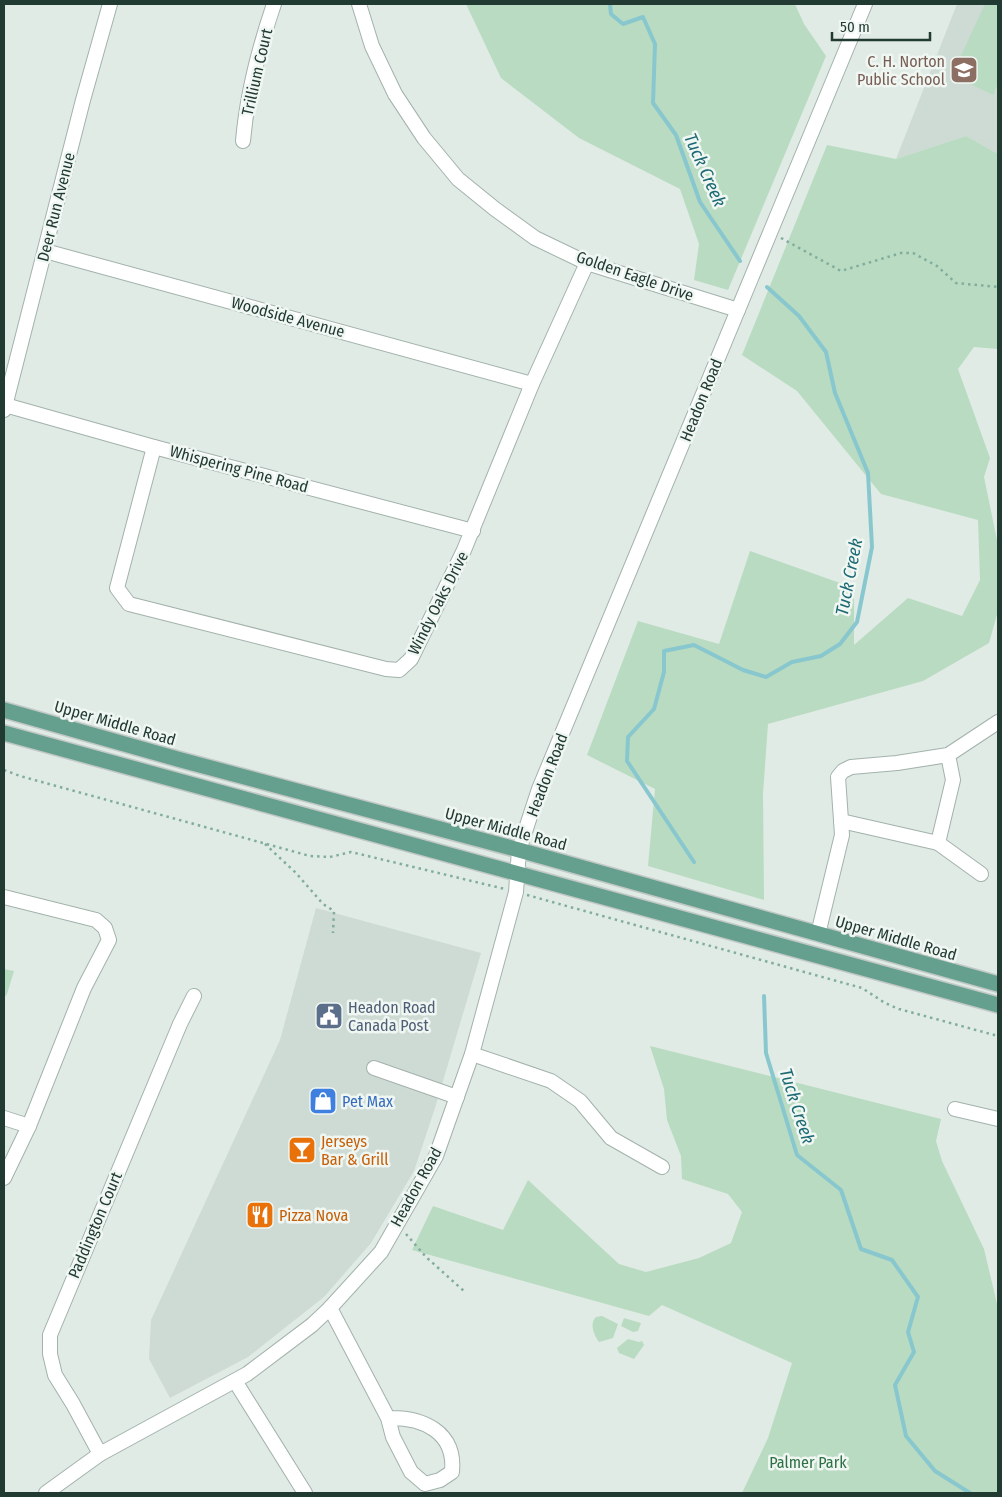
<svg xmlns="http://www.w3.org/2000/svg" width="1002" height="1497" font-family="'Fira Sans Condensed',sans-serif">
<rect width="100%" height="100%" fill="#e0ebe5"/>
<g fill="#cedad4">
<polygon points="957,4 998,4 998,154 966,136 896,159"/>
<polygon points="316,908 481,953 435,1108 414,1171 371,1243 324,1297 248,1357 170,1398 149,1359 151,1320 280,1040"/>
</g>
<g fill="#b9dbc1">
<polygon points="466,4 795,4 804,24 826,56 728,290 694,280 699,244 680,189 579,138 501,78"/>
<polygon points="985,4 998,4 998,83 993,95 952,75"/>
<polygon points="966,136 998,154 998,349 974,347 958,369 990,458 984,477 998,545 998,611 989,643 923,681 768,724 763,794 764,900 648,866 655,789 587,755 638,621 719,644 750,551 854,588 854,645 908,598 962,616 980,580 978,520 881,494 797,391 742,355 827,145 896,159"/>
<polygon points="4,969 14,971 7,994 4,998"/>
<polygon points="650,1046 941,1119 936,1141 942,1161 984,1249 998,1308 998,1493 742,1493 768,1438 792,1363 662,1305 649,1316 412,1250 433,1206 503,1230 528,1180 619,1264 646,1272 699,1258 731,1243 742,1212 728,1194 682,1179 681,1156 667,1120 664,1089"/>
<path d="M602,1316l16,8 -5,14 -14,4c-5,-7 -10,-18 -3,-25z"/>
<polygon points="624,1318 641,1323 638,1331 633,1332 621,1326"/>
<polygon points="628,1339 639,1342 642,1341 644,1345 634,1359 619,1353 617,1348"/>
</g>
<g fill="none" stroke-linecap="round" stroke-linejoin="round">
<g stroke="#89c7cf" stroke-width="4">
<polyline points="610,4 611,14 623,24 643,17 655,44 653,103 676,135 700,202 740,261"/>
<polyline points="694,862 627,761 628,737 654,709 664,672 664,651 694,645 743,670 766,677 792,662 821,656 840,644 857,622 872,547 868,473 835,393 826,352 799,316 767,287"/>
<polyline points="764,996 766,1053 797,1155 841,1190 861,1249 892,1260 918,1297 908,1332 914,1352 895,1385 906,1436 935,1471 970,1493"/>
</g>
<defs>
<g id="minor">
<polyline points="359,4 372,46 395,94 424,138 458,179 495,209 535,238 587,263 738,310"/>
<path d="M243,141c4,-47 16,-93 31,-137"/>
<polyline points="45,251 532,384"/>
<polyline points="5,405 154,447 473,531"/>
<polyline points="4,410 83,100 110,4"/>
<polyline points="154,447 117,588 129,604 386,669 399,670 411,659 464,550 532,384 587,263"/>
<polyline points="841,821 938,843 953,780 948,755"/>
<polyline points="938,843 981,874"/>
<polyline points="4,897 96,920 105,928 109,940 84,988 29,1126 4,1178"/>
<polyline points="818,934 842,835 838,777 843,771 851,767 897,763 948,755 998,722"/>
<polyline points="472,1054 551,1081 580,1101 611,1138 662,1167"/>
<polyline points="374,1068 457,1097"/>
<polyline points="955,1109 998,1119"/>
<polyline points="4,1118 29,1126"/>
<path d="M330,1308l58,110 5,19 18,35 14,12 15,-4 12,-8c4,-40 -29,-55 -64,-54"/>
<polyline points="235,1381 305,1493"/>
<polyline points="100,1454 73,1404 55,1375 50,1354 50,1335 180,1024 194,996"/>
<polyline points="46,1493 100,1454 247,1374 312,1325 330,1308 381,1252 436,1156 472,1054 516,892 519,850 539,789 865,4"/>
</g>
<g id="major">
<polyline points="4,710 181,760 519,850 998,984"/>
<polyline points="4,733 998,1005"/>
</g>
</defs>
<use href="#minor" stroke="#a3b2ac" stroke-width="16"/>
<use href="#major" stroke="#c1c8c6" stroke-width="18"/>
<g stroke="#81ad9e" stroke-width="2.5" stroke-dasharray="2.5 4" stroke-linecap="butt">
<polyline points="781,238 841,271 901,253 913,253 937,266 956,283 998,287"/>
<polyline points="4,770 20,776 310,856 330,857 351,852 505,889"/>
<polyline points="265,844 296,873 323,904 334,911 333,933"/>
<polyline points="527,895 862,988 885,1003 899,1009 998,1036"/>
<polyline points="406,1234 426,1257 465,1292"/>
</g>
<use href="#minor" stroke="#fff" stroke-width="14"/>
<use href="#major" stroke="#659f8e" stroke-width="15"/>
</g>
<defs>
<symbol id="school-square" viewBox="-11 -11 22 22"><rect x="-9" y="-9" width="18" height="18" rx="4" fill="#8d6e63" stroke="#f0f7f3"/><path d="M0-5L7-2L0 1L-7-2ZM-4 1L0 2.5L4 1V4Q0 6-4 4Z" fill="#fff"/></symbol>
<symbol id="civic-square" viewBox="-11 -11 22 22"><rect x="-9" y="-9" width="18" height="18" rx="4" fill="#5c6f8a" stroke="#f0f7f3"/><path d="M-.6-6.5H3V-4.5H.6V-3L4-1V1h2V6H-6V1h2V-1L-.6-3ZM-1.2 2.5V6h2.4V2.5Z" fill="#fff"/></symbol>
<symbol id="shop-square" viewBox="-11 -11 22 22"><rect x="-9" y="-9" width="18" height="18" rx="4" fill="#3f7fe0" stroke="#f0f7f3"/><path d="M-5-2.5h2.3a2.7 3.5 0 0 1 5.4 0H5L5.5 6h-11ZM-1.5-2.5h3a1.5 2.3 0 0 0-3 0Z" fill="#fff"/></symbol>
<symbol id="bar-square" viewBox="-11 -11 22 22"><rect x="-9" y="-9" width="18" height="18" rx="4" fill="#e8710a" stroke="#f0f7f3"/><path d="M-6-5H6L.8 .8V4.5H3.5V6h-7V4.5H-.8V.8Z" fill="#fff"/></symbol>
<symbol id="restaurant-square" viewBox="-11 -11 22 22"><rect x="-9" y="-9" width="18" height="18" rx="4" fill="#e8710a" stroke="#f0f7f3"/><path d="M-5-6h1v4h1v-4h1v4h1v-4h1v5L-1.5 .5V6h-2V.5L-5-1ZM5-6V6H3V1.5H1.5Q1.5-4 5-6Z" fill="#fff"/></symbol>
</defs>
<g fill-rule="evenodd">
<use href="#school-square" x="948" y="54" width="32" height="32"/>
<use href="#civic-square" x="313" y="1000" width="32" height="32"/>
<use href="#shop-square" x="307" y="1085" width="32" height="32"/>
<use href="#bar-square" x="286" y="1134" width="32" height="32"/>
<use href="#restaurant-square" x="244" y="1199" width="32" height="32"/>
</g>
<g text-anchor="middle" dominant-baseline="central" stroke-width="5" stroke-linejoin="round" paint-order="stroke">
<g font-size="16" fill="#785e54" stroke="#f0f7f3" text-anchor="end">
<text x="945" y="61">C. H. Norton<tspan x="945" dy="18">Public School</tspan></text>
</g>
<g font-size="16" fill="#213a32" stroke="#f0f7f3">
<text transform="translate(257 72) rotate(-77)">Trillium Court</text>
<text transform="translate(56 207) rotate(-76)">Deer Run Avenue</text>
<text transform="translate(635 276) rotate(19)">Golden Eagle Drive</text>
<text transform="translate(288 317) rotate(15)">Woodside Avenue</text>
<text transform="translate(701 400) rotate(-68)">Headon Road</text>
<text transform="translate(239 469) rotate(15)">Whispering Pine Road</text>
<text transform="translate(438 603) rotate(-63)">Windy Oaks Drive</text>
<text transform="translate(115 723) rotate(16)">Upper Middle Road</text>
<text transform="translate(547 775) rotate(-69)">Headon Road</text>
<text transform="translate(506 829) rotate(15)">Upper Middle Road</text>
<text transform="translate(896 938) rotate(16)">Upper Middle Road</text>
<text transform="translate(416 1187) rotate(-61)">Headon Road</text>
<text transform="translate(95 1225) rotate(-67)">Paddington Court</text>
</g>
<g font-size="16" fill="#4e5e75" stroke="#f0f7f3" text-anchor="start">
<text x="348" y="1007">Headon Road<tspan x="348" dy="18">Canada Post</tspan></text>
</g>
<g font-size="16" fill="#366cbe" stroke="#f0f7f3" text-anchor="start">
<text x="342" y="1101">Pet Max</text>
</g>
<g font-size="16" fill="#c56008" stroke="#f0f7f3" text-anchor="start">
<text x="321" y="1141">Jerseys<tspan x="321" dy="18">Bar &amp; Grill</tspan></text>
<text x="279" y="1215">Pizza Nova</text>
</g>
<g font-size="16" fill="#2c7044" stroke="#f0f7f3">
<text x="808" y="1462">Palmer Park</text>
</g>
<g font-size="18" font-style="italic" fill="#1d6a74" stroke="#f0f7f3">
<text transform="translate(705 170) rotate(66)">Tuck Creek</text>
<text transform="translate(849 577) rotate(-79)">Tuck Creek</text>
<text transform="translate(797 1106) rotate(72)">Tuck Creek</text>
</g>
</g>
<rect width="1002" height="1497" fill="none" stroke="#213a32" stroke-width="10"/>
<path d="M832 32v8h98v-8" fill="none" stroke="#213a32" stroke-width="2.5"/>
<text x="840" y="32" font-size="15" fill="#213a32" stroke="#f0f7f3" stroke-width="4" paint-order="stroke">50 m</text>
</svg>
